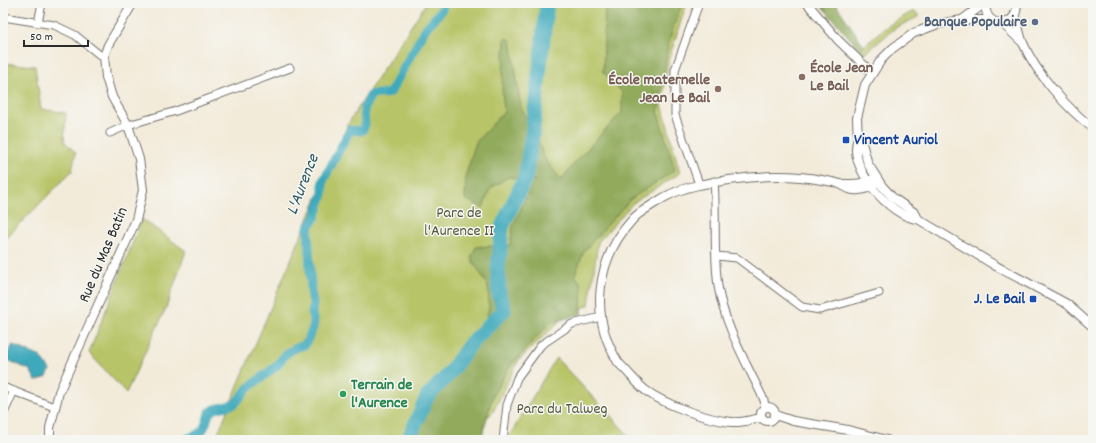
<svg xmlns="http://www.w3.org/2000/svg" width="1096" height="443" font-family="Dekko,sans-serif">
<rect width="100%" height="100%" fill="#f6f6f2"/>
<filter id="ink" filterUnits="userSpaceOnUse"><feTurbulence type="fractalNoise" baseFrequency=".025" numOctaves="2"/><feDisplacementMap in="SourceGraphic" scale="8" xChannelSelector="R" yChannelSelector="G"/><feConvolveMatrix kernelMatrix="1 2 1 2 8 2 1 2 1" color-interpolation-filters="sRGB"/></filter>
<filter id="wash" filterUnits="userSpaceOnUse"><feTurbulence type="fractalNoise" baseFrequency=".012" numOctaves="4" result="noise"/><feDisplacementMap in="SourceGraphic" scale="16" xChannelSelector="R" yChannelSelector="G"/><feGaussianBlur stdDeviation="0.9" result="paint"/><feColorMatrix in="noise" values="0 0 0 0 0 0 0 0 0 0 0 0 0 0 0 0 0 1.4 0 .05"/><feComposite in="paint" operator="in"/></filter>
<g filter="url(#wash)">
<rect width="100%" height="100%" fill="#f3ebda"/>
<g fill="#b7c567" stroke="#717849">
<polygon points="426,3 687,3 669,58 662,105 680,173 633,203 598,242 589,305 565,316 518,361 493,412 463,440 215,440 349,122"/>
<path d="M912,12h3l5,4 -25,12 -28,24h-4l-3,-2c15,-16 32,-28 52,-38z"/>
<polygon points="3,63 35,66 41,109 66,113 64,141 76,153 72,171 3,241"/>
<polygon points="142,219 186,251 166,308 126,393 89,353"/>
<polygon points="556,358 633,440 507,440"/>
</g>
<g fill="#91aa5c" stroke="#5e6a44">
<polygon points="605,3 682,3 668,44 658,113 675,170 631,199 584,251 575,275 582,285 581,314 550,323 511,365 493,395 481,440 403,440 410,421 439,379 485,323 489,308 488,286 471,258 476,247 510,245 513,226 534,180 508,177 490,189 483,208 465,199 466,174 476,142 504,112 502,87 505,38 511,40 521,108 536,132 543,156 561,180 579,158 622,112 622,92 603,72"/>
<polygon points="819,3 835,3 864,46 860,50"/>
</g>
<polygon fill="#3ca9bb" stroke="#346a73" points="13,345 41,357 50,370 47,377 36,381 30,370 8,360 6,356"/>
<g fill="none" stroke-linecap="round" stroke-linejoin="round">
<path stroke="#3ca9bb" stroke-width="9" d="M187,440l1,-2c16,-4 17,-10 21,-25l6,-4 20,-5 13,-16 30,-23c6,-12 15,-17 27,-20l8,-17 1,-5 -2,-9 1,-11 -2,-11 -3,-64 7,-10 8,-24v-13l27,-51 12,1 3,-6 -1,-17 7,-13c6,-2 12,0 19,-2l31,-56c5,-14 20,-20 23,-34"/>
<polyline stroke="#3ca9bb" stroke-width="15" points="408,440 427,397 449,374 470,344 504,310 499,294 498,270 502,227 525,178 533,129 547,3"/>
</g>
</g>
<g filter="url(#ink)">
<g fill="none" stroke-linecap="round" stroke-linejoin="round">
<defs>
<g id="minor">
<polyline points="699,3 675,70 675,115 699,184"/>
<polyline points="3,17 54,25 75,35 101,56 104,56"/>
<polyline points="38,23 42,3"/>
<polyline points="110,133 128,125 176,111 290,68"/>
<path d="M714,181c3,35 -1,71 4,105 6,39 29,78 46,114l1,7"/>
<polyline points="717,256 737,258 802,307 820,310 879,293"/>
<polyline points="3,387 54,407"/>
<polyline points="3,415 14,391"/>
<polyline points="503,440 507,405 517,378 541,345 572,324 601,317"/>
</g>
<g id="tertiary">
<polyline points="807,3 838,40 872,73"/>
<path d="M986,3c-4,28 35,25 30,0"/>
<path d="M1015,14c3,9 4,20 8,29 13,30 44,66 70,85"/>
<polyline points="962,20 985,3"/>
<polyline points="992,20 962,20 938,24 914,33 893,48 881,60 865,85 857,118 858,139 862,143 868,164 882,186 893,198 915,213 918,219 996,266 1067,304 1093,327"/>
<polyline points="1002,23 1022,42"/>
<path d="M858,139c-12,27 33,79 60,80"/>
<path d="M840,184c12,0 22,1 33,-5"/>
<circle cx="768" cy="414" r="7"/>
<polyline points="775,415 793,421 848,430 887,440"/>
<path d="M762,418c-9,1 -20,5 -30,4 -24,-2 -67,-17 -87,-32 -5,-4 -10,-10 -15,-15 -3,-4 -9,-9 -12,-13 -29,-46 -22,-103 15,-143 6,-7 24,-17 32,-22 20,-11 42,-14 64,-17 32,-5 61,-6 93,0 6,1 13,2 18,4 7,4 11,7 19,6 8,0 14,-4 19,-9"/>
<polyline points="50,440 50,428 59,392 136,220 143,190 139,159 128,125 112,97 106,77 104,56 108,45 133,3"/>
</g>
</defs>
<use href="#minor" stroke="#716e68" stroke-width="9"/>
<use href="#tertiary" stroke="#716e68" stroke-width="10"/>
<use href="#minor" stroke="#fff" stroke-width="7"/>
<use href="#tertiary" stroke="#fff" stroke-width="8"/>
</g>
</g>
<circle fill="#5c6f8a" stroke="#f6f6f2" stroke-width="1.5" cx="1035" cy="22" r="4"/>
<g fill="#8d6e63" stroke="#f6f6f2" stroke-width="1.5">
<circle cx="802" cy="77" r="4"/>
<circle cx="718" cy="89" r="4"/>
</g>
<g fill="#1a4fb4" stroke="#f6f6f2" stroke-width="1.5">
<rect x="842" y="136" width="8" height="8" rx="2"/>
<rect x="1029" y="295" width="8" height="8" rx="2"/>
</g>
<circle fill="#2e9e5b" stroke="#f6f6f2" stroke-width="1.5" cx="343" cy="394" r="4"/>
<g text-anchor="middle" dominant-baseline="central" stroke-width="3" stroke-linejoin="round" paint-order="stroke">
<g font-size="16" font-weight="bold" fill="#4e5e75" stroke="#f6f6f2" text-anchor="end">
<text x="1027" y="22">Banque Populaire</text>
</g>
<g font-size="16" font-weight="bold" fill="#785e54" stroke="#f6f6f2" text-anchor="start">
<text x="810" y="68">École Jean<tspan x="810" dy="18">Le Bail</tspan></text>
<text x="710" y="80" text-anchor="end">École maternelle<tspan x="710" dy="18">Jean Le Bail</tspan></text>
</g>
<g font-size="16" font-weight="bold" fill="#164399" stroke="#f6f6f2" text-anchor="start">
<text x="854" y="140">Vincent Auriol</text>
<text x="1025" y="299" text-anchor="end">J. Le Bail</text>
</g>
<g font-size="16" fill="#55593d" stroke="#f6f6f2">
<text x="459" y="213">Parc de<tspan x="459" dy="18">l'Aurence II</tspan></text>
<text x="562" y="409">Parc du Talweg</text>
</g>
<g font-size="16" fill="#2b2b2b" stroke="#f6f6f2">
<text transform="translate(104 255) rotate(-67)">Rue du Mas Batin</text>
</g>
<g font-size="16" font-weight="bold" fill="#27864d" stroke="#f6f6f2" text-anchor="start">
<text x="351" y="385">Terrain de<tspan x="351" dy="18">l'Aurence</tspan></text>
</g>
<g font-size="17" font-style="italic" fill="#325d65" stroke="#f6f6f2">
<text transform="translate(304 185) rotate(-69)">L'Aurence</text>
</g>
</g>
<rect width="1096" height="443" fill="none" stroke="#f6f6f2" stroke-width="16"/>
<path d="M24 40v6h64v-6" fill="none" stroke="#2b2b2b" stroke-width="2"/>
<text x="30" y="40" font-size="12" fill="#2b2b2b" stroke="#f6f6f2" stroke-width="3" paint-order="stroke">50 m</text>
</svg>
